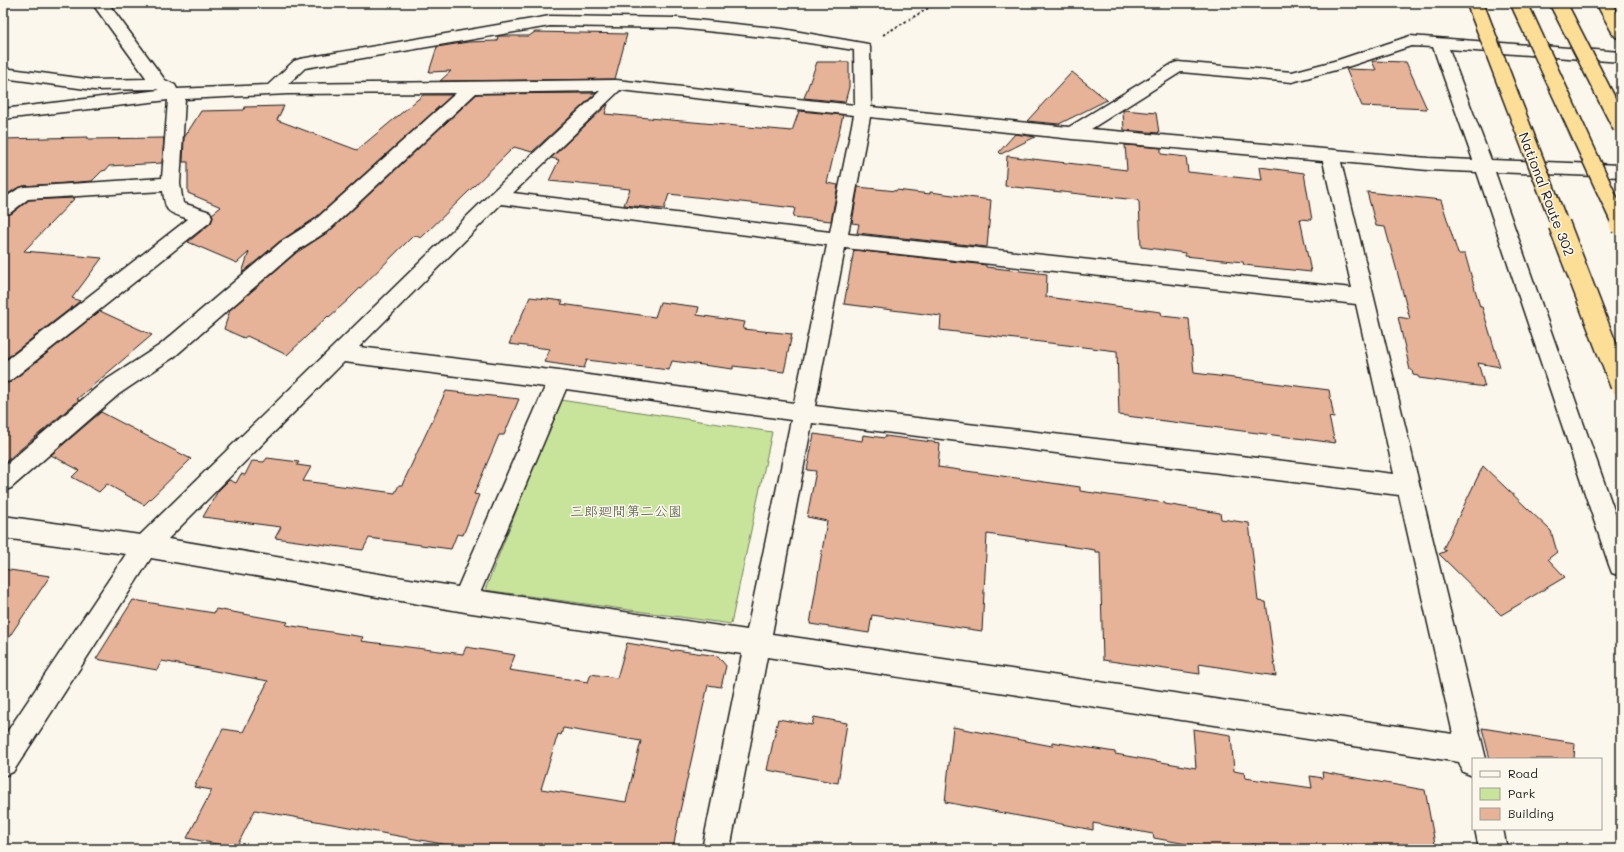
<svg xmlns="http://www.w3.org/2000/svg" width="1624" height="852" font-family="Mali,'Klee One',sans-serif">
<rect width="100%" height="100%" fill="#fbf7ec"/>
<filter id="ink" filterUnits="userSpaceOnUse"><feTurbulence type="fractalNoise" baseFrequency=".025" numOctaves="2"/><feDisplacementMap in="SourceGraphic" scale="8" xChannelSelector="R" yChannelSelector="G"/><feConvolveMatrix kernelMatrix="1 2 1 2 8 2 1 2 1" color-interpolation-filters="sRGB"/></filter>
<g filter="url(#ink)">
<polygon fill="#c8e49b" stroke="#72805c" points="560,400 772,432 731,624 485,590"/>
<g fill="#e6b399" stroke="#1c1c1c" fill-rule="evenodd">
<polygon points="535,32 627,34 615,79 440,81 451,71 429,72 437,47 468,42 497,41 498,36 529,36"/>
<polygon points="1372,61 1406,62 1427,109 1362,106 1346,69 1376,70"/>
<polygon points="817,62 849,62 849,87 845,102 804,98"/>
<polygon points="1072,72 1107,100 1059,124 1027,121"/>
<polygon points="596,93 532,152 514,147 421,238 414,235 348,300 329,317 328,316 287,355 247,336 244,338 224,329 230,310 296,253 330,231 477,94"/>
<polygon points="423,95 452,95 314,219 280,241 242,273 249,252 237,263 188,242 211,223 213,218 212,214 221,207 188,193 188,162 183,162 184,138 201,111 244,110 245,107 284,106 277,120 357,150"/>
<polygon points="608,104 605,114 792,131 799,111 843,115 827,183 838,185 831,221 793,217 795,208 669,194 664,209 624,205 630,189 549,181 559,160 551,158"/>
<polygon points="1124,110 1156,113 1159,133 1124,130 1123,111"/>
<polygon points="1015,134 1035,137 1001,154 999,152"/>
<polygon points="88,137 88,139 164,138 162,163 109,166 106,170 102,171 92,181 24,186 17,188 3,197 3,139"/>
<polygon points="1125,145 1161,148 1161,154 1186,157 1188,172 1262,180 1260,167 1304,173 1312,220 1300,219 1311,272 1244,265 1243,262 1185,256 1185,253 1141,247 1139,202 1137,200 1005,186 1007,156 1127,170"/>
<polygon points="858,187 896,191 896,190 930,194 930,192 991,200 987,247 857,233 859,224 852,223"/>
<polygon points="1367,192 1441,200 1458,254 1465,254 1480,307 1482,307 1500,367 1478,363 1485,387 1419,378 1418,376 1413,375 1412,370 1410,370 1398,317 1410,319 1385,227 1376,226"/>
<polygon points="75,198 24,251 102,258 72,298 80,301 3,361 3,215 11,214 29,200"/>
<polygon points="854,250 986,265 986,267 1047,274 1046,297 1161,312 1162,316 1189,319 1194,373 1329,390 1334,418 1329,417 1335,443 1119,415 1117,351 940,330 941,316 844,304"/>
<polygon points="530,297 563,301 561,304 655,317 660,302 699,307 697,315 745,322 743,329 792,334 784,372 733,366 733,369 672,361 669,370 587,360 584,368 544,362 550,349 509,344"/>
<polygon points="100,311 152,335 77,399 79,400 3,464 3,384 11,382"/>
<polygon points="446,391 519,399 504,435 499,435 474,494 479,495 463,535 457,534 451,549 369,538 363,550 275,538 281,527 203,517 218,491 229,480 236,483 241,474 245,475 252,461 264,462 267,458 299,462 297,465 311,467 303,481 395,493 399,485 402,485"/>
<polygon points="101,412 191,459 144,505 107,484 99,492 72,477 79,470 51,455"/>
<polygon points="814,434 862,441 863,435 885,438 885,436 940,443 938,467 1080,487 1080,491 1165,503 1165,504 1220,513 1221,519 1249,523 1258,601 1266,602 1276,676 1199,664 1200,674 1103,660 1100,552 1095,552 1095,550 987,534 982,631 872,615 869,633 810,624 827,521 807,517 816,471 807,470"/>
<polygon points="1483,466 1551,531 1557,552 1548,559 1565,577 1501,615 1439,554 1446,551 1443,549"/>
<polygon points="3,569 50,576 3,646"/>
<path d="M133,600l81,13 2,-4 72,13 -2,3 77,12 -2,4 102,13 3,-7 49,8 -6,15 79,12 3,-8 26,4 10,-35 47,8 1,-1 43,6 8,10 -5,21 -13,-2 -28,126 -7,38h-203l-215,-39 -19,38 -49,-10 25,-48 -18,-3 29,-58 20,3 25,-51 -106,-20 -5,9 -61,-11zM563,728l78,13 -15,61 -85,-13 17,-55 3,1z"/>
<polygon points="814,717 847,723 838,783 767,770 778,719 812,725"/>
<polygon points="953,727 1052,746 1052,742 1115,752 1115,754 1196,768 1193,729 1231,735 1234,771 1244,773 1245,778 1312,788 1310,776 1323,778 1322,772 1425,790 1436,849 1285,849 1251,844 1252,849 1214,849 1154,838 1153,834 1093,823 1093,830 945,802"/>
<polygon points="1482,728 1575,743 1574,759 1490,759"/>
</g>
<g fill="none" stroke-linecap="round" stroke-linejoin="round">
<defs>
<g id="minor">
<path d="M92,3h16l57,77 10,5 2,4 91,-4 26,-24 6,-2 250,-43 127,2 106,11 85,15 2,3 1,60 198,20 103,-63 6,-2 114,10 46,-12 72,-24 211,16v10l-172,-13 42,111 130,5v12l-126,-5 126,358v46l-9,-3 -3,-8 -132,-393 -49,-2 -87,-8 145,597h-13v17l-10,-4 -4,-10 -692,-105 -37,192h-28l40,-195 -277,-42 -314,-54 -138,214 -10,4v-38l123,-184 -123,-16v-22l137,19 351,-342 109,-102 -124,2 -147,137 -34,22 -121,105 -55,37 -108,94 -8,3v-24l100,-85 57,-37 121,-103 34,-22 141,-127 -168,1 -103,5 -5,85 3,19 27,9 2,5 -2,5 -200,159 -7,2v-20l185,-144c-21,-8 -22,-5 -25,-28l-135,8 -18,14 -7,1v-15l15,-10 6,-2 138,-9 6,-78 -165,19v-10l156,-19 -3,-1 -62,1 -91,-12v-10l91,12 53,-1zM550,26l127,2 106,11 71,11 1,55 -239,-25 -328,4 17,-16zM1411,46l22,1 40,113 -45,-2 -337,-29 90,-57 111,10 58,-16zM620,90l234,25 -24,117 -317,-39zM870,117l202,22 251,22 29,127 -504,-54zM501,204l326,41 -33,158 -235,-32 -200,-24zM845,248l511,56 38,170 -579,-68zM344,362l201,25 -87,200 -290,-48zM566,389l225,31 -44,210 -266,-39zM812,423l587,72 54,239 -681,-100z"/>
<polygon points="1475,829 1503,829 1507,849 1479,849"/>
</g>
<polygon id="highway" points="1596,3 1612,3 1621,20 1621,39 1616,37 1613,34"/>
</defs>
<use href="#minor" stroke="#1c1c1c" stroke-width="3"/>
<use href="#highway" stroke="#1c1c1c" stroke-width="3"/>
<polyline stroke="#1c1c1c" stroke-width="2" stroke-dasharray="2.5 2.5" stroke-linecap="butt" points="883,35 937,3"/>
<use href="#minor" fill="#fbf7ec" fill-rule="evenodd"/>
<use href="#highway" fill="#fcde96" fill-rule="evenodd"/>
<defs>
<g id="highway-bridge-far1">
<polyline points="1475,3 1560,225"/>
<polyline points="1519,3 1621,225"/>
<polyline points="1558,3 1621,127"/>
</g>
<g id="highway-bridge">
<polyline points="1559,224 1621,385"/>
<polyline points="1620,224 1621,225"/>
</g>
</defs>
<use href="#highway-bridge-far1" stroke="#1c1c1c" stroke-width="19" stroke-linecap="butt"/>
<use href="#highway-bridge" stroke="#1c1c1c" stroke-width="24" stroke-linecap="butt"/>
<use href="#highway-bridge-far1" stroke="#fcde96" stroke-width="16"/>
<use href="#highway-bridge" stroke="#fcde96" stroke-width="21"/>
</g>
</g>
<g text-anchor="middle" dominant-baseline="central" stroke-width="3" stroke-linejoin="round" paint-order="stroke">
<g font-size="14" fill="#1c1c1c" stroke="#fbf7ec">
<text transform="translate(1547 194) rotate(69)">National Route 302</text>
</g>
<g font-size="14" fill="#505842" stroke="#fbf7ec">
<text x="626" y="510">三郎廻間第二公園</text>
</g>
</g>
<rect width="1624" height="852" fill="none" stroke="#fbf7ec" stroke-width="16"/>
<rect x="8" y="8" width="1608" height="836" fill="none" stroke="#1c1c1c" stroke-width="1.5" filter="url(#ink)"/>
<rect x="1472" y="758" width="130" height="72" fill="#fbf7ec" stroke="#a29f99"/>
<rect x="1480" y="771" width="20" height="6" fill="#fbf7ec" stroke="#a29f99"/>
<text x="1508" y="778" font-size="12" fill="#1c1c1c">Road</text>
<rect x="1480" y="788" width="20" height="12" fill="#c8e49b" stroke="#a29f99"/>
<text x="1508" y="798" font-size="12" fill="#1c1c1c">Park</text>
<rect x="1480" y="808" width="20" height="12" fill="#e6b399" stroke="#a29f99"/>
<text x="1508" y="818" font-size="12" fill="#1c1c1c">Building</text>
</svg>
